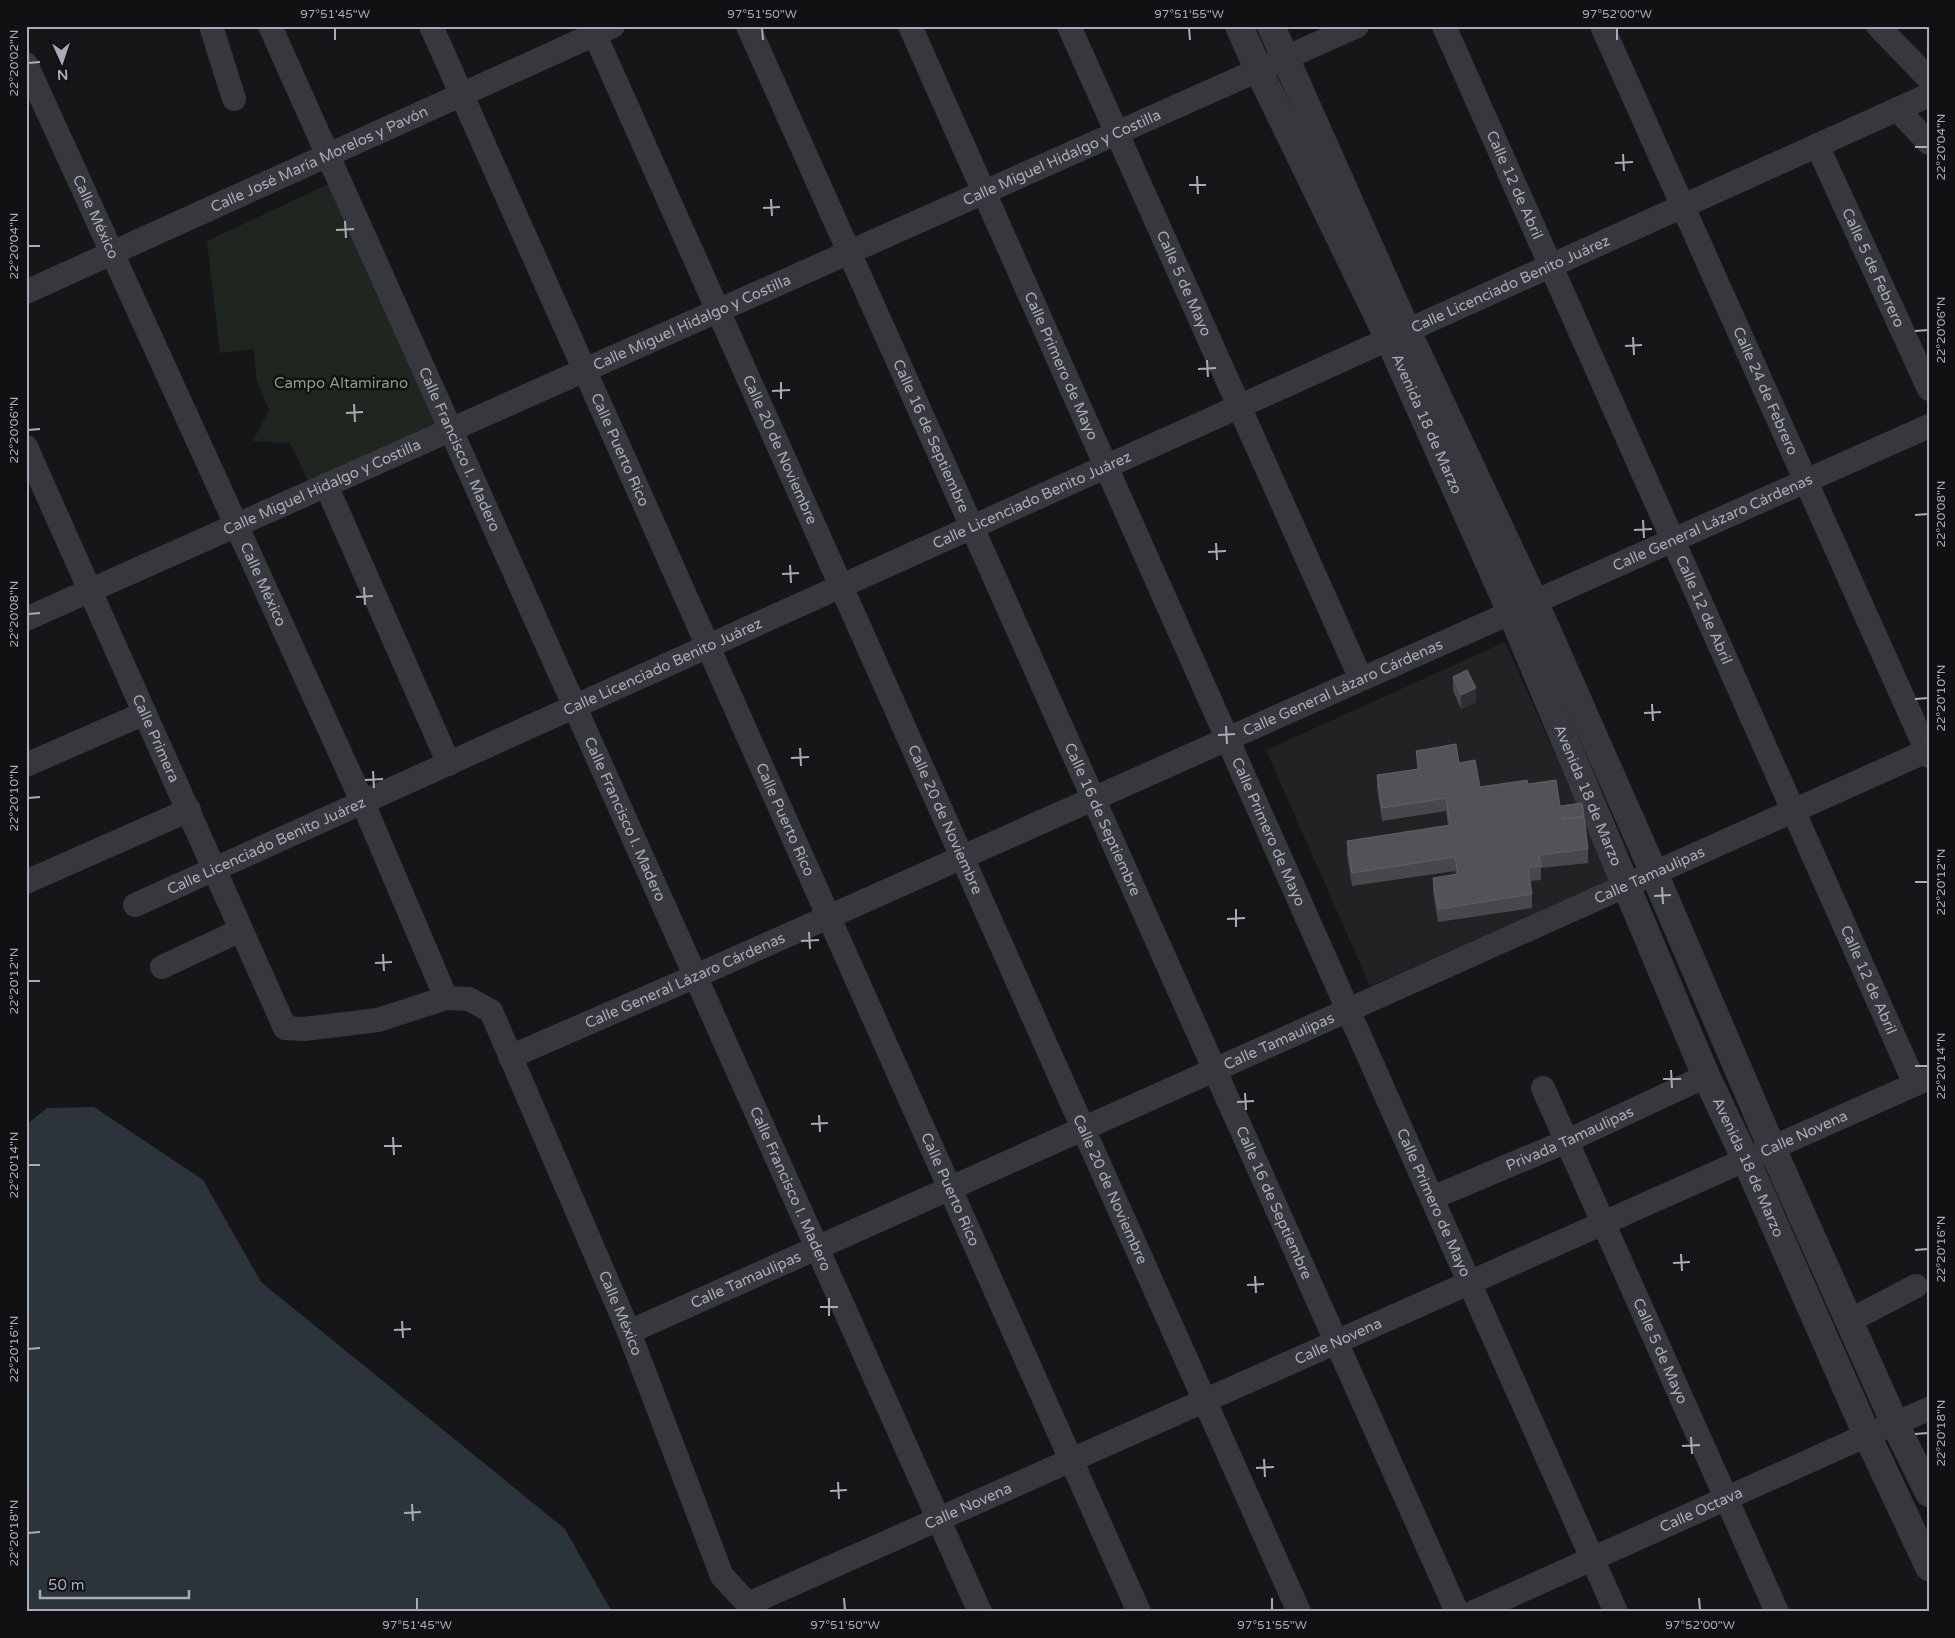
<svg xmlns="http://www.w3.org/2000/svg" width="1955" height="1638" font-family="'Varela Round',sans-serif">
<rect width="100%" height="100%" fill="#161618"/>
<polygon fill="#222225" points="1505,642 1612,882 1370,986 1266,750"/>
<polygon fill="#1e261f" points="333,182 446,426 311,487 290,443 253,441 269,410 256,378 254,349 220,353 207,241"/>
<polygon fill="#2c343b" points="94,1107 203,1180 261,1282 565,1529 612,1612 26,1612 26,1125 47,1108"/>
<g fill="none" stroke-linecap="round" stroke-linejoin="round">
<g stroke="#37383d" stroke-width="24">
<polyline points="211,26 234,99"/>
<path id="s1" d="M270,26l710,1586"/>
<path id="s2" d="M431,26l708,1586"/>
<path id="s3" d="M591,26l708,1586"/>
<path id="s4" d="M748,26l709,1586"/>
<path id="s5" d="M910,26l706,1586"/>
<path id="s6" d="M1069,26l292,653"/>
<path id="s7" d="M1444,26l471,1058"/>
<path id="s8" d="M1602,26l327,730"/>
<polyline points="1878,26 1929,79"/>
<path id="s9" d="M26,64l337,739 83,195"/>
<polyline points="1897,109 1929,143"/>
<path id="s10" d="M1817,145l112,244"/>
<path id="s11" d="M26,292l587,-266"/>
<path id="s12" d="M26,447l259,581 19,1 74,-9 68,-22 23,1 22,12 138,321 93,244 26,28 3,8"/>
<polyline points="326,485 449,764"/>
<path id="s13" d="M26,619l1331,-593"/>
<polyline points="26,765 145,713"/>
<polyline points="26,882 189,810"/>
<path id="s14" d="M135,905l1794,-810"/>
<polyline points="162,967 241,930"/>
<path id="s15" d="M510,1057l186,-81 1233,-550"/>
<path id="s16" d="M1543,1088l234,524"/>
<path id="s17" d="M1432,1198l135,-57 139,-65"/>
<polyline points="1849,1321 1916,1286"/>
<path id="s18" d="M629,1332l1300,-582"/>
<path id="s19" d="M748,1604l1181,-526"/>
<path id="s20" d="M1474,1612l393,-177 62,-26"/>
</g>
<g stroke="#37383d" stroke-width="28">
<path id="s21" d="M1239,26l20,45 130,268 122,273 195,464 40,84 121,275 62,132"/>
<polyline points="1271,26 1407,331 1534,601 1654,873 1772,1148 1895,1424 1929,1493"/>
</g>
</g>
<g fill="#47484d">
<polygon points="1453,677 1476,702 1461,709 1453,691"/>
<polygon points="1416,751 1459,763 1480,787 1528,784 1560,806 1584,816 1584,821 1588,849 1588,863 1541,868 1541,880 1530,881 1532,894 1532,908 1438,922 1433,892 1433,878 1456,874 1455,871 1352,886 1347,855 1347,841 1448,826 1446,811 1382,821 1377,789 1377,775 1417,769"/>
</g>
<polygon fill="#2f3033" points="1476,688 1476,702 1461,709 1461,695"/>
<g fill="#525359" stroke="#5f6168">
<polygon points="1467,670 1476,688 1461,695 1453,677"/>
<polygon points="1456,744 1459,763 1475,760 1480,787 1527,780 1528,784 1556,780 1560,806 1582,803 1584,816 1562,819 1584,817 1588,849 1539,855 1541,866 1528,868 1532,894 1438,909 1433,878 1458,874 1455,857 1352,873 1347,841 1450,825 1446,798 1382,808 1377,775 1419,769 1416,751"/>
</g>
<path fill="none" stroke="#a8acb8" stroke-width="2" d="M335,28v12M762,28l1,12M1189,28l1,12M1617,28v12M28,63l12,-1M1915,147h13M1623,154l1,17M1615,163l18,-1M1197,176l1,18M1189,185h17M771,199l1,17M763,208l17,-1M345,221l1,17M336,230l18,-1M28,246h12M1915,331l13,-1M1633,337l1,18M1625,346l17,-1M1207,360l1,17M1198,369l18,-1M781,382v17M772,391l18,-1M354,404l1,18M346,413l17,-1M28,430l12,-1M1915,515l13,-1M1643,520l1,18M1634,530l18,-1M1216,543l1,17M1208,552l18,-1M790,565l1,18M782,574l17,-1M364,587l1,18M356,597l17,-1M28,614l12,-1M1915,699l13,-1M1652,704l1,17M1644,713l17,-1M1226,726l1,18M1218,735l17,-1M800,748l1,18M791,758l18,-1M373,771l1,17M365,780l18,-1M28,798l12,-1M1915,882h13M1662,887l1,17M1654,896l17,-1M1236,909v18M1227,919l18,-1M809,932l1,17M801,941l18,-1M383,954l1,17M375,963l17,-1M28,981h12M1915,1066h13M1671,1070l1,18M1663,1079h18M1245,1093l1,17M1237,1102l17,-1M819,1115l1,17M811,1124l17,-1M393,1137l1,18M384,1146h18M28,1165h12M1915,1250l13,-1M1681,1254l1,17M1673,1263l17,-1M1255,1276l1,17M1247,1285l17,-1M829,1298v18M820,1307h18M402,1321l1,17M394,1330l17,-1M28,1349l12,-1M1915,1434l13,-1M1691,1437l1,17M1682,1446l18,-1M1264,1459l1,18M1256,1468l18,-1M838,1482l1,17M830,1491l17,-1M412,1504l1,17M404,1513l17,-1M28,1533l12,-1M417,1598v12M844,1598l1,12M1272,1598v12M1699,1598l1,12"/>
<g text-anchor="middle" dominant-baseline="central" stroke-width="5" stroke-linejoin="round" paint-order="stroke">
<g font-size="15" fill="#a8acb8" stroke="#111113">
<text stroke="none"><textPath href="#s13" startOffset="1134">Calle Miguel Hidalgo y Costilla</textPath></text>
<text stroke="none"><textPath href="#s11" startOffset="322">Calle José María Morelos y Pavón</textPath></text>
<text stroke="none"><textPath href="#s7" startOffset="174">Calle 12 de Abril</textPath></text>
<text stroke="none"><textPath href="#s9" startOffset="168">Calle México</textPath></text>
<text stroke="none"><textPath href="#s10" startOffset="135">Calle 5 de Febrero</textPath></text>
<text stroke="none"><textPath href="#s6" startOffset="282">Calle 5 de Mayo</textPath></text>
<text stroke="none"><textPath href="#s14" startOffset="1509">Calle Licenciado Benito Juárez</textPath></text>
<text stroke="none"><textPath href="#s13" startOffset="729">Calle Miguel Hidalgo y Costilla</textPath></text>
<text stroke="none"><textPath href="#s5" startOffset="372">Calle Primero de Mayo</textPath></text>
<text stroke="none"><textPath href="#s8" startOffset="400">Calle 24 de Febrero</textPath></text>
<text stroke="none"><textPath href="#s21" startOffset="440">Avenida 18 de Marzo</textPath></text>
<text stroke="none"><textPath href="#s4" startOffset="449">Calle 16 de Septiembre</textPath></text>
<text stroke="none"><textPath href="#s1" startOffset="464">Calle Francisco I. Madero</textPath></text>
<text stroke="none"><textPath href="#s2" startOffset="464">Calle Puerto Rico</textPath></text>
<text stroke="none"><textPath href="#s3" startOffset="464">Calle 20 de Noviembre</textPath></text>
<text stroke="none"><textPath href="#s13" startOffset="324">Calle Miguel Hidalgo y Costilla</textPath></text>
<text stroke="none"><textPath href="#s14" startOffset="984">Calle Licenciado Benito Juárez</textPath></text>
<text stroke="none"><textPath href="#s15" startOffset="1316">Calle General Lázaro Cárdenas</textPath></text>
<text stroke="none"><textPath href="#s9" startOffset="572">Calle México</textPath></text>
<text stroke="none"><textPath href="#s7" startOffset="639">Calle 12 de Abril</textPath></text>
<text stroke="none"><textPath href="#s14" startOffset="579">Calle Licenciado Benito Juárez</textPath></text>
<text stroke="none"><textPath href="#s15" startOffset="911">Calle General Lázaro Cárdenas</textPath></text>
<text stroke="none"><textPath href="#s12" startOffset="319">Calle Primera</textPath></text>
<text stroke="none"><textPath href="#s21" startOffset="845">Avenida 18 de Marzo</textPath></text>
<text stroke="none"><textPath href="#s1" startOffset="869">Calle Francisco I. Madero</textPath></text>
<text stroke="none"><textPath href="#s2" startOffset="869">Calle Puerto Rico</textPath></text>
<text stroke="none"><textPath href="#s3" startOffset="869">Calle 20 de Noviembre</textPath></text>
<text stroke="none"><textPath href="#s4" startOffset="869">Calle 16 de Septiembre</textPath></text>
<text stroke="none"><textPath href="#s5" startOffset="882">Calle Primero de Mayo</textPath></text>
<text stroke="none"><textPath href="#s14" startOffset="144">Calle Licenciado Benito Juárez</textPath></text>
<text stroke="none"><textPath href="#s18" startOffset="1118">Calle Tamaulipas</textPath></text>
<text stroke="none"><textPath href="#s15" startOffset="191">Calle General Lázaro Cárdenas</textPath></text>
<text stroke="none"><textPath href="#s7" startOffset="1044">Calle 12 de Abril</textPath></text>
<text stroke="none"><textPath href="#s18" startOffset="712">Calle Tamaulipas</textPath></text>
<text stroke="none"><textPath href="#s19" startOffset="1156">Calle Novena</textPath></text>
<text stroke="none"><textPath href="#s17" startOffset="150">Privada Tamaulipas</textPath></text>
<text stroke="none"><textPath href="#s21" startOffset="1250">Avenida 18 de Marzo</textPath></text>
<text stroke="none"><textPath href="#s1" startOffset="1274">Calle Francisco I. Madero</textPath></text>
<text stroke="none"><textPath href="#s2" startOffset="1274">Calle Puerto Rico</textPath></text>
<text stroke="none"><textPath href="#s3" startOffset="1274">Calle 20 de Noviembre</textPath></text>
<text stroke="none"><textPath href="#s4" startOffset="1289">Calle 16 de Septiembre</textPath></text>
<text stroke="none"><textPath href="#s5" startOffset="1288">Calle Primero de Mayo</textPath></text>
<text stroke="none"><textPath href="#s18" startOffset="128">Calle Tamaulipas</textPath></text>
<text stroke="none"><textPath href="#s12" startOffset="1178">Calle México</textPath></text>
<text stroke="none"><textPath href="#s19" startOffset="646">Calle Novena</textPath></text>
<text stroke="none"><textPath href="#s16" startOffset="288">Calle 5 de Mayo</textPath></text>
<text stroke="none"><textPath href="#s19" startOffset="241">Calle Novena</textPath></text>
<text stroke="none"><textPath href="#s20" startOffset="249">Calle Octava</textPath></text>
</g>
<g font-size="15" fill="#7fa282" stroke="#111113">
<text x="341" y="383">Campo Altamirano</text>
</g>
</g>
<rect width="1955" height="1638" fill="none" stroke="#111113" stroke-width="55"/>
<g transform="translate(62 62) rotate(177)" stroke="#111113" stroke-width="4" paint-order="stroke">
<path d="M0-4L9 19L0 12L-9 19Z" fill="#a8acb8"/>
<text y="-8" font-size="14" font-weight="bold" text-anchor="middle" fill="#a8acb8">N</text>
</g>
<path d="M40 1590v8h149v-8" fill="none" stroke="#a8acb8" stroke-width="2.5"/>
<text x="48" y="1590" font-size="15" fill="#a8acb8" stroke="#111113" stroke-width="4" paint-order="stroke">50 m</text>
<rect x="28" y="28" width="1900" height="1582" fill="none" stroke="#a8acb8" stroke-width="2"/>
<g font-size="12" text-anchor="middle" fill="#a8acb8">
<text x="335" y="18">97°51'45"W</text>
<text x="762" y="18">97°51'50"W</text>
<text x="1189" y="18">97°51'55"W</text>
<text x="1617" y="18">97°52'00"W</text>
<text transform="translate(14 63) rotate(-90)" y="4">22°20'02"N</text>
<text transform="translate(1941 147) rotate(-90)" y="4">22°20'04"N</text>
<text transform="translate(14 246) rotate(-90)" y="4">22°20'04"N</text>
<text transform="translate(1941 330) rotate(-90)" y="4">22°20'06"N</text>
<text transform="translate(14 430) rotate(-90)" y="4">22°20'06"N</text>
<text transform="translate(1941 514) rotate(-90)" y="4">22°20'08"N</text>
<text transform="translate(14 614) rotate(-90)" y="4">22°20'08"N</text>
<text transform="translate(1941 698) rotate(-90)" y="4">22°20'10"N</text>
<text transform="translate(14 798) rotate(-90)" y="4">22°20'10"N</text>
<text transform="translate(1941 882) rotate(-90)" y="4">22°20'12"N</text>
<text transform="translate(14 981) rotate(-90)" y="4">22°20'12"N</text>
<text transform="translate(1941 1066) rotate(-90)" y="4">22°20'14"N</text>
<text transform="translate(14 1165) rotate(-90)" y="4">22°20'14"N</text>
<text transform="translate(1941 1249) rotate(-90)" y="4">22°20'16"N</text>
<text transform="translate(14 1349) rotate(-90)" y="4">22°20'16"N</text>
<text transform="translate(1941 1433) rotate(-90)" y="4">22°20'18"N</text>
<text transform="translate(14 1533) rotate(-90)" y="4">22°20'18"N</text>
<text x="417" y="1629">97°51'45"W</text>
<text x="845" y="1629">97°51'50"W</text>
<text x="1272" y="1629">97°51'55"W</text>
<text x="1700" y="1629">97°52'00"W</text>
</g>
</svg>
